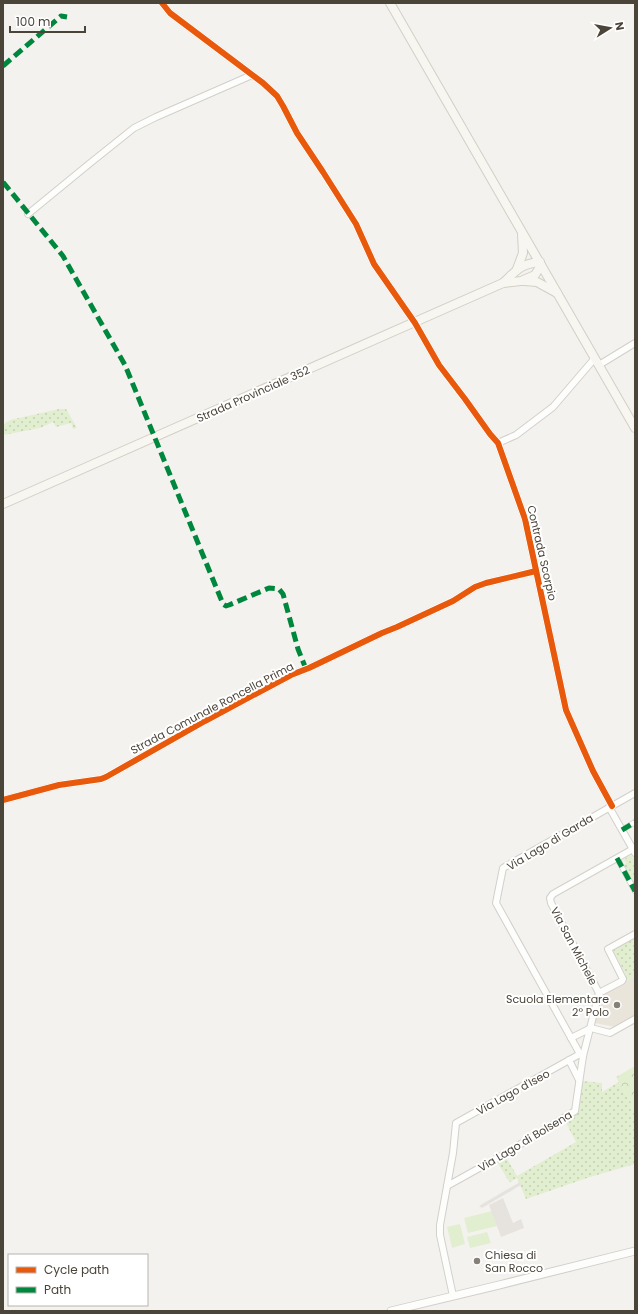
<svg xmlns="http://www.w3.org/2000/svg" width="638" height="1314" font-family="Poppins,sans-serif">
<defs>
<pattern id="grass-dots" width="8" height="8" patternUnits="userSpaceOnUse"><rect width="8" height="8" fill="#e1eecf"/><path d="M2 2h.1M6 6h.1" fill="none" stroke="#c3cdb2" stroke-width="1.8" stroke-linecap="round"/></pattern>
<pattern id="forest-crowns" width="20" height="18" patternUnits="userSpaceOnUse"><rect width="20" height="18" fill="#e1eecf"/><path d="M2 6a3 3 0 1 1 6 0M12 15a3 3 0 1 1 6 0" fill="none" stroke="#c3cdb2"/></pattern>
</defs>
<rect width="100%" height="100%" fill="#f4f2ee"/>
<polygon fill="#eae5da" points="635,976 635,1015 615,1027 595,1023 602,995"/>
<g fill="url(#grass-dots)">
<polygon points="59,409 66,409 77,428 73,429 71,423 56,427 53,422 40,428 3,435 3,425 10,420"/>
<polygon points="631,855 635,861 635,889 622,866 626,863 624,860 622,862 623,860"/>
<polygon points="635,938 635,976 624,982 626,975 613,950"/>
<polygon points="583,1081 602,1083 602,1092 619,1082 635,1109 635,1164 590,1177 526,1199 517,1178 510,1182 508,1180 496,1160 505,1155 517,1176 576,1142 565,1121 576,1115"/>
</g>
<polygon fill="url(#forest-crowns)" points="635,1066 635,1109 616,1077"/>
<g fill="#e1eecf">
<polygon points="492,1211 497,1226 468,1233 464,1218"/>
<polygon points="460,1224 465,1244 452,1248 447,1227"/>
<polygon points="487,1232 491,1243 470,1248 467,1237"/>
</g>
<g fill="#e6e3df">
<polygon points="520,1182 521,1185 482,1208 479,1206"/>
<polygon points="503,1198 513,1223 521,1219 524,1228 501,1237 489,1205"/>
</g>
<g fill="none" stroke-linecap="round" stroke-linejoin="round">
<defs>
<g id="pedestrian">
<polyline points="622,830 635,822"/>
<polyline points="617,858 635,891"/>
</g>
<g id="minor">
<polyline points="162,3 170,13 263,83 277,96 283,106 297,133 323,172 356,224 374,264 415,323 439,365 465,399 490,434 498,443 525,519 566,710 593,771 612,806"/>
<polyline points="28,214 89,164 134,128 156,117 252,75"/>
<polyline points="599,365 635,343"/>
<polyline points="498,443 516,435 553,407 595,358"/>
<polyline points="3,800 59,785 101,779 106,777 205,721 291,675 309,668 382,633 397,627 453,601 475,587 486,583 536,571"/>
<polyline points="609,807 635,853"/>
<polyline points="599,993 551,903 550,898 553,894 633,849"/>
<polyline points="599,993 622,981 623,979 608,949 635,934"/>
<polyline points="591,1028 610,1033 635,1019"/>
<polyline points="571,1038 591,1028"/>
<polyline points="583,1056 580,1054 496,903 503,868 635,793"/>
<polyline points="569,1060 579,1080"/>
<polyline points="447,1186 501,1156 575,1111 583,1056 599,993"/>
<polyline points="453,1296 440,1235 440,1225 453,1153 456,1123 580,1054"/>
</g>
<polyline id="tertiary" points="391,1311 499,1285 635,1251"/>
<g id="secondary">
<polyline points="390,3 635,428"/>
<polyline points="517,269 523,253 522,234"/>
<polyline points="524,281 537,282 557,293"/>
<path d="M503,283c14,-13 17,-19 37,-21"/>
<polyline points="3,504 503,283 521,281 535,275 541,265"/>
</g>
</defs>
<use href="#pedestrian" stroke="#d2d0cb" stroke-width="6"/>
<use href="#minor" stroke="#d2d0cb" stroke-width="8"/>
<use href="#tertiary" stroke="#d2d0cb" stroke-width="9"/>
<use href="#secondary" stroke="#d3cfc5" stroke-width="10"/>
<use href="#pedestrian" stroke="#fdfdfc" stroke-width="4.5"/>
<use href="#minor" stroke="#fdfdfc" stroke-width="6"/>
<use href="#tertiary" stroke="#fdfdfc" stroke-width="7"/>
<use href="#secondary" stroke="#f7f6f1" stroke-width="8"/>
<g stroke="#00873e" stroke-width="5" stroke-dasharray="10 5" stroke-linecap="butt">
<polyline points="3,66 61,16 67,17"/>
<polyline points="3,182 63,256 125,365 223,604 226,606 229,605 269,588 279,589 283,594 298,649 306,669"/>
<polyline points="622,830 635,822"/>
<polyline points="617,858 635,891"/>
</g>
<defs>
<g id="cycleway">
<polyline points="162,3 170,13 263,83 277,96 283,106 297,133 323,172 356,224 374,264 415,323 439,365 465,399 490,434 498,443 525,519 566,710 593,771 612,806"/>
<polyline points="3,800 59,785 101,779 106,777 205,721 291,675 309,668 382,633 397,627 453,601 475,587 486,583 536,571"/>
</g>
</defs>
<use href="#cycleway" stroke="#fff" stroke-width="8"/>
<use href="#cycleway" stroke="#e8590c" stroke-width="6"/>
</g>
<g fill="#868178" stroke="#fff" stroke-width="1.5">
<circle cx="617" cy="1005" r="4"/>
<circle cx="477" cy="1261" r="4"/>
</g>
<g text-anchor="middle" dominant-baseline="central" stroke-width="4" stroke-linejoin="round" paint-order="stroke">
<g font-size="11" fill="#4b4439" stroke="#fff">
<text transform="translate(253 394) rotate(-24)">Strada Provinciale 352</text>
<text transform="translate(542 553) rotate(77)">Contrada Scorpio</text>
<text transform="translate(212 708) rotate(-28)">Strada Comunale Roncella Prima</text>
<text transform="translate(550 842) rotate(-31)">Via Lago di Garda</text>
<text transform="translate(574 946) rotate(62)">Via San Michele</text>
<text transform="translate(513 1092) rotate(-29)">Via Lago d'Iseo</text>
<text transform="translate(525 1141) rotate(-31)">Via Lago di Bolsena</text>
</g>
<g font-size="11" fill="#4b4439" stroke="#fff" text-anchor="end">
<text x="609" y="999">Scuola Elementare<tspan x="609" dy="13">2° Polo</tspan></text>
<text x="485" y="1255" text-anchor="start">Chiesa di<tspan x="485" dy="13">San Rocco</tspan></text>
</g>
</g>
<rect width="638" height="1314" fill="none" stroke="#4b4439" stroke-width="8"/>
<rect x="8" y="1254" width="140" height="52" fill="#ffffff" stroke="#b7b4b0"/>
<rect x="16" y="1267" width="20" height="6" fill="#e8590c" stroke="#b7b4b0"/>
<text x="44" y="1274" font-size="12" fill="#4b4439">Cycle path</text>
<rect x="16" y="1287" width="20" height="6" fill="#00873e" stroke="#b7b4b0"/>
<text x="44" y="1294" font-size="12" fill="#4b4439">Path</text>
<g transform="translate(610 28) rotate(79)" stroke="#ffffff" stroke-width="3" paint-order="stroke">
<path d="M0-3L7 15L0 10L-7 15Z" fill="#4b4439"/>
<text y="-6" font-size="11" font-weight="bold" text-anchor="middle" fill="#4b4439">N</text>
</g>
<path d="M10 26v6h75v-6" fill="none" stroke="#4b4439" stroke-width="2"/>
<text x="16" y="26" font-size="12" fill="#4b4439" stroke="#ffffff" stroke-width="3" paint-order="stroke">100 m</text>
</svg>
